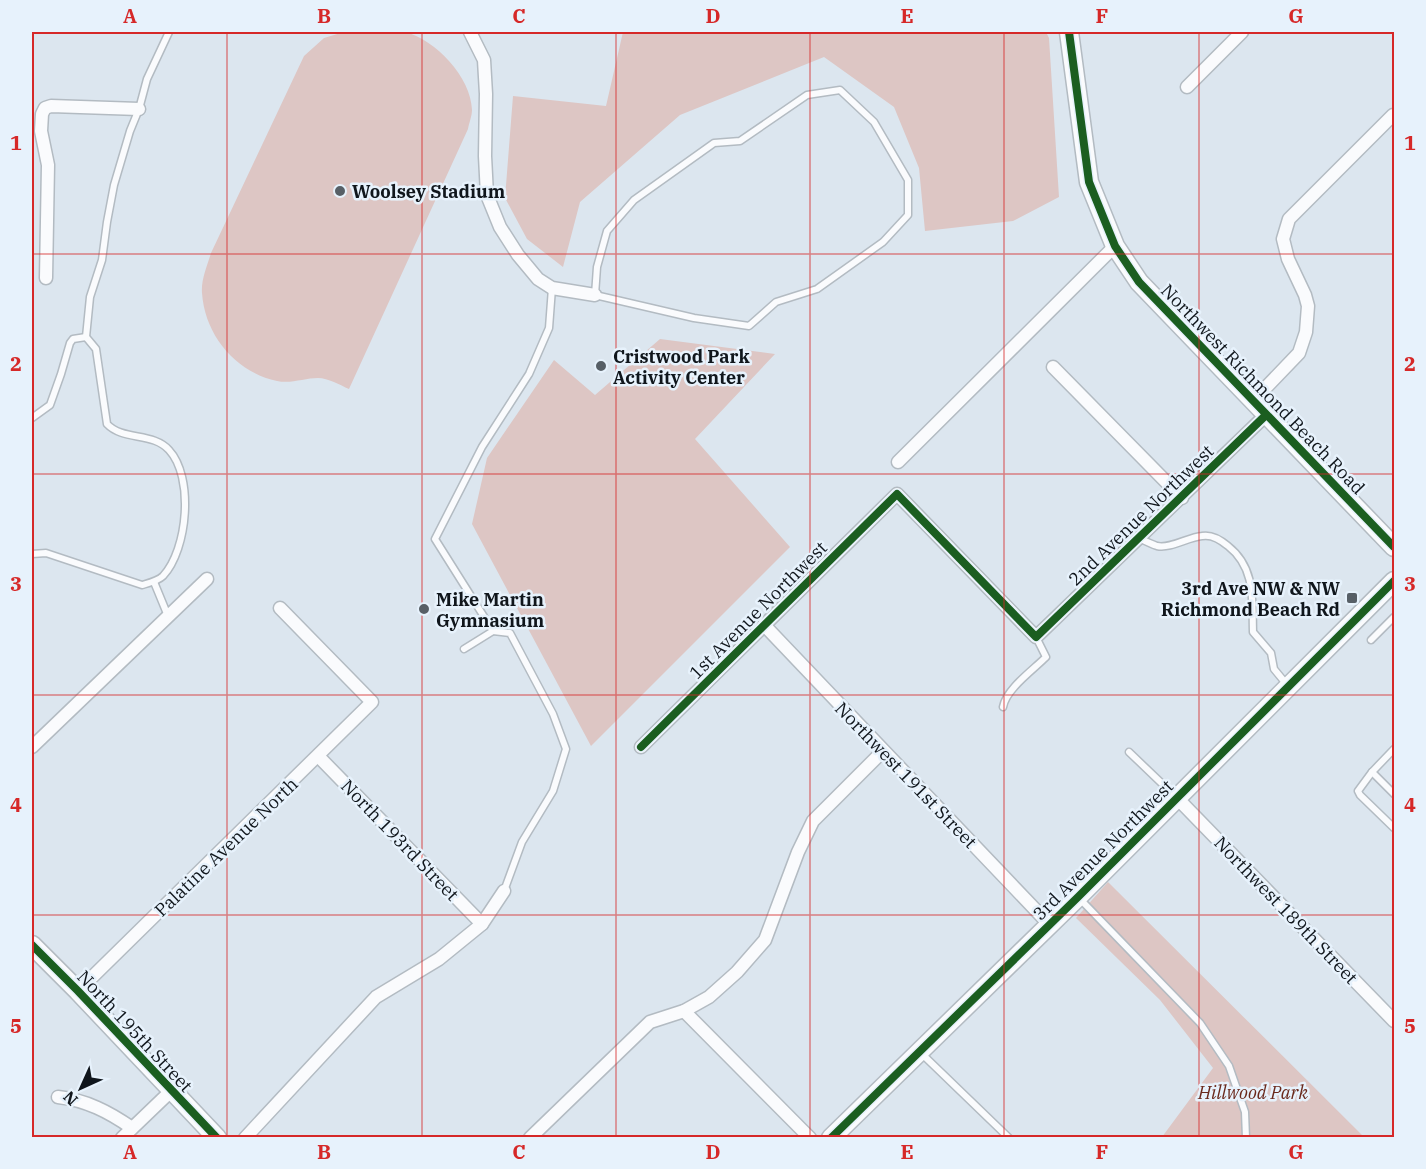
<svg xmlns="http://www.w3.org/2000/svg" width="1426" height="1169" font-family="'IBM Plex Serif',serif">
<rect width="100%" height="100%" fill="#dce6ef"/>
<g fill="#ddc6c4">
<path d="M344,32c19,-1 43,-4 61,0 31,8 66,45 67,78 0,6 -3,13 -4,19l-119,260c-9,-4 -21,-11 -31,-11 -13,0 -27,6 -41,3 -41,-9 -72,-45 -75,-88 -1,-13 5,-27 9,-40l93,-197 20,-18z"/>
<polygon points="623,32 1046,32 1049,38 1059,197 1013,221 925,231 919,168 894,107 824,57 680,115 580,202 563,267 527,239 505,198 513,96 606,106"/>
<polygon points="660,339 775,354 695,439 790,547 591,746 472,524 487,458 554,360 595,395"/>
<polygon points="1108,882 1364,1137 1162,1137 1213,1068 1160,1000 1076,918"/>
</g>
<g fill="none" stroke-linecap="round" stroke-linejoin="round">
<defs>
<g id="lane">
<polygon points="840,90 874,122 908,180 908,215 883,242 817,289 776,302 749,326 694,318 595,295 597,267 607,231 634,200 714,143 740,141 807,95"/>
<polyline points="32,418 50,405 61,374 70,343 73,339 86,337"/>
<path d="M1139,538c6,3 12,6 18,8 14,3 31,-9 45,-10 10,-2 19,4 26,10 28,22 24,54 25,86l18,21 3,16 14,17"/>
<path d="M32,554l14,-1 96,32c7,-2 16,-4 21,-9 25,-27 31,-99 6,-126 -16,-18 -46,-9 -62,-26l-11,-75 -10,-12 4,-40 12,-37 5,-38 7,-37 16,-54 9,-22 8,-30 22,-47"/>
<polyline points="154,582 168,616"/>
<polyline points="1371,640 1394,617"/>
<polyline points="464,649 493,631"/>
<path d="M1003,707c3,-18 30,-37 43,-50l-10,-20"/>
<polyline points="1394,749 1372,772 1358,791 1360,795 1394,828"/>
<polyline points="1129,752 1176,797"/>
<polyline points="1372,772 1394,794"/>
<polyline points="504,891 522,842 553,791 566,749 553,714 510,633 493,631 435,539 482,447 529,374 549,328 552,288"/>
<polyline points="1080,899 1200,1023 1229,1066 1245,1112 1246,1138"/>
<polyline points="922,1054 1009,1138"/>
</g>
<g id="street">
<polyline points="470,32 484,60 486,94 485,156 487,195 500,227 518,255 538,279 552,288 595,295"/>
<polyline points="1187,87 1242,32"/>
<polyline points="46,278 48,165 41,131 42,114 45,108 51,106 139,109"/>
<polyline points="1053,367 1182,498"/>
<polyline points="1253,401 1299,353 1306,332 1308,306 1305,295 1288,259 1283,239 1289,219 1393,115"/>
<polyline points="898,462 1115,246"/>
<polyline points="764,625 1049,924"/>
<polyline points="32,747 207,579"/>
<polyline points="641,747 897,494 1036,637 1266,415"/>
<polyline points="319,757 482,924"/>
<polyline points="1177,798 1394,1021"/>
<polyline points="78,991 372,702 280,608"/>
<polyline points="684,1011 810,1138"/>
<path d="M58,1097c28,3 51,15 74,31"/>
<polyline points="122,1138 171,1091"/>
<polyline points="245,1138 376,997 439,959 482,924 504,891"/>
<polyline points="530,1138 650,1022 684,1011 709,997 737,972 765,940 798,852 813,821 883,751"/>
</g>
<g id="secondary">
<polyline points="1069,32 1089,182 1115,246 1139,282 1394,547"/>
<polyline points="32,945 78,991 217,1138"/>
<polyline points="831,1138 1078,897 1394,581"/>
</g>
</defs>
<use href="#lane" stroke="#b3bbc2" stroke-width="9"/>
<use href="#street" stroke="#b3bbc2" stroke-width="15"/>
<use href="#secondary" stroke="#b3bbc2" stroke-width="21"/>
<use href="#lane" stroke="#fafbfd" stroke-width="6"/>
<use href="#street" stroke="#fafbfd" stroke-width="12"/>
<use href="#secondary" stroke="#fafbfd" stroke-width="18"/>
<defs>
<g id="cycleway">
<polyline points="1069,32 1089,182 1115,246 1139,282 1394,547"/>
<polyline points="641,747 897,494 1036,637 1266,415"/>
<polyline points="32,945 78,991 217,1138"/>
<polyline points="831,1138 1078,897 1394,581"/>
</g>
</defs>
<use href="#cycleway" stroke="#e7f2fc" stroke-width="11"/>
<use href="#cycleway" stroke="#1b5e20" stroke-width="8"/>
</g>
<path fill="none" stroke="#d62828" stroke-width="1.5" stroke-opacity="0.55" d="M227,32v1106M422,32v1106M616,32v1106M810,32v1106M1004,32v1106M1199,32v1106M32,254h1362M32,474h1362M32,695h1362M32,915h1362"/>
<g fill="#575f66" stroke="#e7f2fc" stroke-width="2">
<circle cx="340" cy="191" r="6"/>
<circle cx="601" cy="366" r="6"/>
<rect x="1346" y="592" width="12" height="12" rx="3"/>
<circle cx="424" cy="609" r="6"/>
</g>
<g text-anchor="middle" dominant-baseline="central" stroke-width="5" stroke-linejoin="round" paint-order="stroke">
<g font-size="18" font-weight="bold" fill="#10161c" stroke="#e7f2fc" text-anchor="start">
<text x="352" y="191">Woolsey Stadium</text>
<text x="613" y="356">Cristwood Park<tspan x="613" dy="21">Activity Center</tspan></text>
<text x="1340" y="588" text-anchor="end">3rd Ave NW &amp; NW<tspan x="1340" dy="21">Richmond Beach Rd</tspan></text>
<text x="436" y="599">Mike Martin<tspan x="436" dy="21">Gymnasium</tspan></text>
</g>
<g font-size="18" fill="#10161c" stroke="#e7f2fc">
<text transform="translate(1263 389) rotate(46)">Northwest Richmond Beach Road</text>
<text transform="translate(1141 515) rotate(-44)">2nd Avenue Northwest</text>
<text transform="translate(758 610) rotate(-45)">1st Avenue Northwest</text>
<text transform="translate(906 775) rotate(46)">Northwest 191st Street</text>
<text transform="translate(400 840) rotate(46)">North 193rd Street</text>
<text transform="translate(226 847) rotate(-44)">Palatine Avenue North</text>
<text transform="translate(1103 850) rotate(-45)">3rd Avenue Northwest</text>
<text transform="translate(1286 910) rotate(46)">Northwest 189th Street</text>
<text transform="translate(135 1031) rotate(47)">North 195th Street</text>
</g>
<g font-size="18" font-style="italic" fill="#6a291c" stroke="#e7f2fc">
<text x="1253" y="1092">Hillwood Park</text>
</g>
</g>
<rect width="1426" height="1169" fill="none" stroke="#e7f2fc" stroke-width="66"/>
<g transform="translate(81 1088) rotate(225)" stroke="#e7f2fc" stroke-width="4.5" paint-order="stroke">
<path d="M0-4.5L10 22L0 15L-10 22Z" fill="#10161c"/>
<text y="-9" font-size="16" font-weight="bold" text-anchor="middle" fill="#10161c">N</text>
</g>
<rect x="33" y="33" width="1360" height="1103" fill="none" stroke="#d62828" stroke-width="2"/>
<g font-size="20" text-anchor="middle" font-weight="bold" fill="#d62828">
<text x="130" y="23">A</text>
<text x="324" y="23">B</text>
<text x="519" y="23">C</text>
<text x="713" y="23">D</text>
<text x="907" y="23">E</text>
<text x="1102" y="23">F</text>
<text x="1296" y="23">G</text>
<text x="16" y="150">1</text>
<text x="1410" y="150">1</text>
<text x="16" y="371">2</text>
<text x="1410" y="371">2</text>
<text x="16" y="591">3</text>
<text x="1410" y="591">3</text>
<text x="16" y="812">4</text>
<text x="1410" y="812">4</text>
<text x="16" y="1033">5</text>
<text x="1410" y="1033">5</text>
<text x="130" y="1159">A</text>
<text x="324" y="1159">B</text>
<text x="519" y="1159">C</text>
<text x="713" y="1159">D</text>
<text x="907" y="1159">E</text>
<text x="1102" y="1159">F</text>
<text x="1296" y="1159">G</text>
</g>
</svg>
